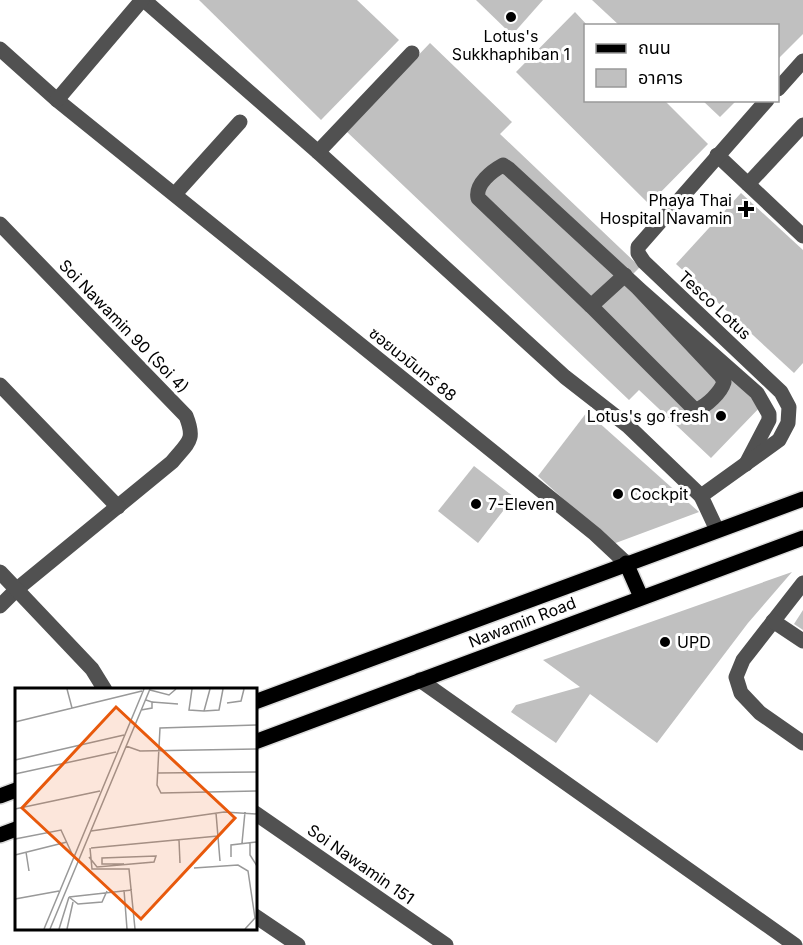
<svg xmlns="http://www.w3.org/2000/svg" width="803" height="945" font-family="Inter,'Noto Sans Thai',sans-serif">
<rect width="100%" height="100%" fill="#fff"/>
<g fill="#c0c0c0">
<polygon points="199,0 357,0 399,40 321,120"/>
<polygon points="476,0 543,0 512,35"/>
<polygon points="592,0 803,0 803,34 778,59 778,26 620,26"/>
<polygon points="575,12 588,26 586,26 586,100 664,100 708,144 649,204 516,72"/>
<polygon points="430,43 512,122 500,134 640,267 632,275 765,402 711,458 639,390 629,400 346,131"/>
<polygon points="702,100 737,100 720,117"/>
<polygon points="741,193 803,250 803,363 794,373 676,264"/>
<polygon points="587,412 699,512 613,544 538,476"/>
<polygon points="474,466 514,497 478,543 438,511"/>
<polygon points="792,572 748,623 657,743 590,694 556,743 511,712 516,705 580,687 543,660"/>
<polygon points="803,610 803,630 794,624"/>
</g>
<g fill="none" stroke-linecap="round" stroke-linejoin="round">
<defs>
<g id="major">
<polyline points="626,563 641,597"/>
<polyline points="255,702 803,499"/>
<polyline points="255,742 803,538"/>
<polyline points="0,796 16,790"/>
<polyline points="0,835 16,829"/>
</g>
</defs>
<use href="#major" stroke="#dbdbdb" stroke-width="18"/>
<g stroke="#515151" stroke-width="15">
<polyline points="144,0 318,152 565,377 628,426 701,496"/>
<polyline points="0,49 57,100 595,534 626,563"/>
<polyline points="778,89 803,61"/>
<polyline points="57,100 142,0"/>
<polyline points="318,152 412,53"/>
<polyline points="717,155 803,236"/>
<polyline points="748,184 803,125"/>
<polyline points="175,194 240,122"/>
<path d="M0,224l186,192c10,25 2,26 -14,46l-155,127 -17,17"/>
<path d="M638,288l83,88 3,6c-3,10 -17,24 -28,28l-4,-3 -101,-101 -113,-108c-3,-14 14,-27 25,-33l6,4 129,119 119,105 12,21v6l-23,44"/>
<polyline points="591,306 625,275"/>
<polyline points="0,385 118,507"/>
<polyline points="717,530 701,496 779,440 788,423 789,407 781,392 644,262 638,253 638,247 767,100"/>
<polyline points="0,572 92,669 105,690"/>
<polyline points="803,583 743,660 736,677 741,693 760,713 803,743"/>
<polyline points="773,621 803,641"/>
<polyline points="420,680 795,945"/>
<polyline points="255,813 446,945"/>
<polyline points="255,916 298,945"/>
</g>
<use href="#major" stroke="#000" stroke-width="15"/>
</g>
<g fill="#000" stroke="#fff" stroke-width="2">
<circle cx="511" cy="17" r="6"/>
<path d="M743 200h6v6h6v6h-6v6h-6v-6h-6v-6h6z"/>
<circle cx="721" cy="416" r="6"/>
<circle cx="618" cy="494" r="6"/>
<circle cx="476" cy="504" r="6"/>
<circle cx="665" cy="642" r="6"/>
</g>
<g text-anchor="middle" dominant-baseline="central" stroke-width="6" stroke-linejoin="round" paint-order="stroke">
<g font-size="16" fill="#000" stroke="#fff" text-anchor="start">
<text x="511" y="36" text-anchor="middle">Lotus's<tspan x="511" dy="18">Sukkhaphiban 1</tspan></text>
<text x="732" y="200" text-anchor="end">Phaya Thai<tspan x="732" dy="18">Hospital Navamin</tspan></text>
<text x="709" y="416" text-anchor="end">Lotus's go fresh</text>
<text x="630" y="494">Cockpit</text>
<text x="488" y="504">7-Eleven</text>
<text x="677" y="642">UPD</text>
</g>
<g font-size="16" fill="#000" stroke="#fff">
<text transform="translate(715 305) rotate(43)">Tesco Lotus</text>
<text transform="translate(124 326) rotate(46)">Soi Nawamin 90 (Soi 4)</text>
<text transform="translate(413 364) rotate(39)">ซอยนวมินทร์ 88</text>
<text transform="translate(522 622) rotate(-21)">Nawamin Road</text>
<text transform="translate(361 864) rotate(35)">Soi Nawamin 151</text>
</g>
</g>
<g transform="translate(15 688)">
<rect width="242" height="242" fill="#fff"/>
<path fill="none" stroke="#999" stroke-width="1.5" d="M52,1l5,19M177,1l-3,21 15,1 15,-1 4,-21M135,2l19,5 7,-6M137,14l26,2M212,15l14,-2 3,-12M126,22l11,-2v-6l-6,-2M189,23l6,-22M0,34l127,-31M242,37l-97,3 -3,57 4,8 96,-2M111,58l14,5 117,-2M0,72l109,-25M142,85l100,-1M0,86l101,-22M0,121l85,-18M201,125l4,48M76,143l133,-19 33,2M0,151l46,-9 12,26M164,152l1,23M227,155l3,-31M235,155v12l7,11M75,160l2,21h37l6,60M76,160l127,-12M11,164l3,19M0,167l52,-13M74,169l8,10 57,-5 2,-6 -54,2v6h22M216,169v-12l26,-3M179,180l44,-3 10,6 7,47 -10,11M109,202l3,39M54,209l63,-7M54,209l9,7 24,-2 5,-11M0,211l44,-8M29,241l100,-240M35,241l100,-240M44,241l10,-32M52,241l6,-27"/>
<path fill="#e8590c" fill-opacity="0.15" stroke="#e8590c" stroke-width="3" d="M101,19l119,111 -94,101 -119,-111z"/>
<rect width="242" height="242" fill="none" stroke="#000" stroke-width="3"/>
</g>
<rect x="584" y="24" width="195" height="78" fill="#ffffff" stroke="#999999" stroke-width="1.5"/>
<rect x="596" y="44" width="30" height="9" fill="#000000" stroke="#999999" stroke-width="1.5"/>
<text x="638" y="54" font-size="18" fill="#000000">ถนน</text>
<rect x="596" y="69" width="30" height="18" fill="#c0c0c0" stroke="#999999" stroke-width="1.5"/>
<text x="638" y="84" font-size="18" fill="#000000">อาคาร</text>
</svg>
